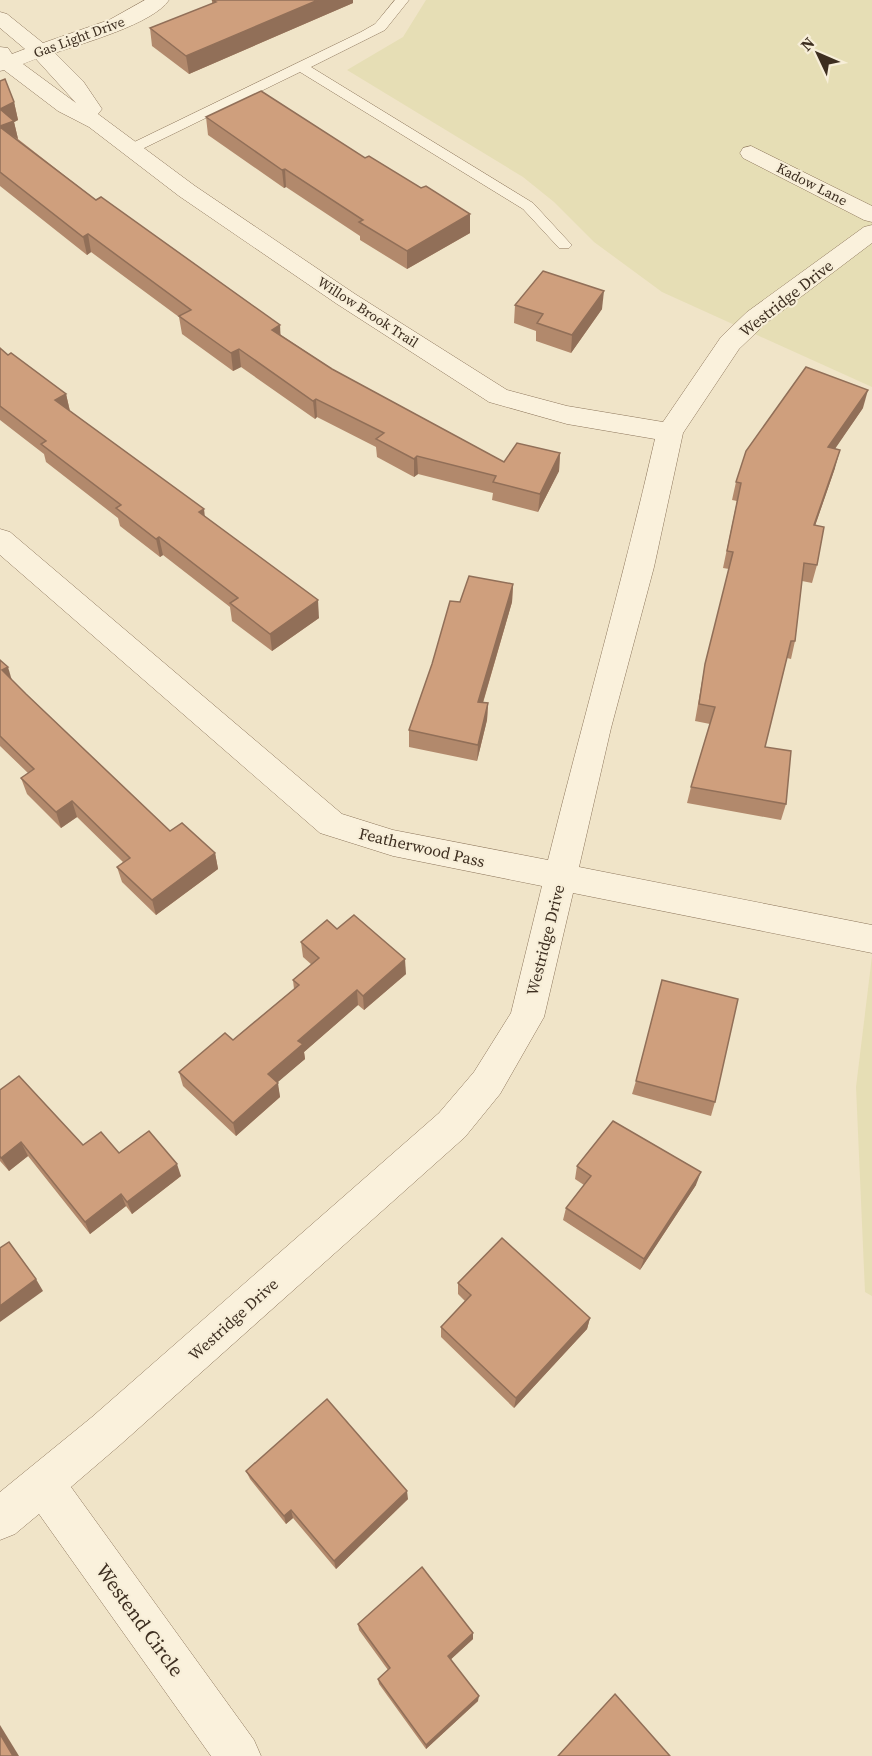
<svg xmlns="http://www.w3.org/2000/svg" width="872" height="1756" font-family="'Source Serif 4',serif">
<rect width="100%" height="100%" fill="#f0e4c8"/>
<g fill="#e6deb5">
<polygon points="426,0 872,0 872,387 662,292 594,242 554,202 523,177 347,70 403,37"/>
<polygon points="872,956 872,1296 865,1292 856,1087"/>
</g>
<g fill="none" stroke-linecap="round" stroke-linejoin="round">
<defs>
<polygon id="service" points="395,0 409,0 385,30 311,67 533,203 569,242 572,245 569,248 559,248 523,209 300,72 136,152 131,153 124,149 126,146 361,32 375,24"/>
<g id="minor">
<path d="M145,0h24c-16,24 -86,43 -114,53l28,28 19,28 -4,5 97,72 160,108 152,96 60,16 96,16 58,-85 26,-25 117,-85 8,-2v18l-107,81 -26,25 -56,84 -29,134 -43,161 -32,139 293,58v28l-299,-60 -29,124 -44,77 -35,43 -345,308 -49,42 183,253 7,16h-50l-172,-242 -24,20 -15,6v-48l92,-75 347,-304 35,-41 37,-59 31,-127 -149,-30 -73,-23 -320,-278v-26l10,3 332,282 51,16 155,30c35,-141 75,-280 107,-421l-88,-15 -78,-22 -152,-98 -158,-108 -90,-69 -31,-16 -54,-41 -4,1v-24l8,1 4,6 13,-5 -25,-21v-16l7,2 36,29 66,-23zM36,59l40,44 -53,-39z"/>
<polygon points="751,146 872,206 872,222 864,220 743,158 740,153 743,148"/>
</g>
</defs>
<use href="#service" stroke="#8d765c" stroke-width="1"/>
<use href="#minor" stroke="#8d765c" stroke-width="1"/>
<use href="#service" fill="#faf1dc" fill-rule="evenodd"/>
<use href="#minor" fill="#faf1dc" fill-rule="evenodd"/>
</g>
<g fill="#b2896c">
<polygon points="212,0 353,3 189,74 152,46 150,28 212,4"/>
<polygon points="0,81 14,102 18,120 14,122 18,139 96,200 281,335 332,369 504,462 560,453 559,471 538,512 492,500 493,493 418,474 414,477 377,457 376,447 317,417 315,419 241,367 233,371 182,334 179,317 91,252 87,255 0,186"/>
<polygon points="206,117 365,158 470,214 470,233 407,269 360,240 360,236 286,187 284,188 208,135"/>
<polygon points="515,305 602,309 571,353 536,341 536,331 514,323"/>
<polygon points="0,348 8,355 66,394 70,411 205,516 319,618 272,651 232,621 230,607 163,555 160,557 120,526 118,518 46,462 44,454 0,420"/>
<polygon points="863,408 835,448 835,468 815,526 817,565 812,583 802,581 795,641 791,659 787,658 765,747 786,804 781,820 687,803 691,787 710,724 695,721 705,664 729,569 723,568 737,501 732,500 736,482"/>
<polygon points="513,584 512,602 483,703 488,703 487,720 477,761 409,747 409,730 460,602"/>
<polygon points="0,660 12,680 26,694 170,831 215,853 218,869 156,915 122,882 117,867 123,862 77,817 61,828 27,794 21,778 28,773 0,746"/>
<polygon points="337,929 406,974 364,1010 358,1005 304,1052 305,1059 277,1082 280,1097 236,1136 183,1086 179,1072 233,1040 294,989 293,980 312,965 303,957 301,942"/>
<polygon points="636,1081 715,1102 711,1116 632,1094"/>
<polygon points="0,1090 83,1145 119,1153 181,1176 132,1214 126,1206 90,1234 28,1156 9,1171 0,1161"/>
<polygon points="577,1166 696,1185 640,1270 563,1220 566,1208 584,1185 575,1179"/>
<polygon points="458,1283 590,1318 587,1329 514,1408 441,1337 441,1327 465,1301 458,1294"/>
<polygon points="246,1471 408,1499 336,1569 293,1518 286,1524 250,1479"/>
<polygon points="358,1624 473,1633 473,1639 451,1659 478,1701 426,1749 379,1684 378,1679 388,1670 359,1630"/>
</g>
<g fill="#916f58">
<polygon points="318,0 353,0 353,3 189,74 186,56"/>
<polygon points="14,102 18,120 14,122 18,139 0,129 0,109"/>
<polygon points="285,169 286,187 284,188 282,170"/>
<polygon points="470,214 470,233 407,269 407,251"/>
<polygon points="88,234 91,252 87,255 83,237"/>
<polygon points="604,291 602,309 571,353 572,335"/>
<polygon points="280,325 281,343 272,330"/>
<polygon points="239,349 241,367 233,371 231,353"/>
<polygon points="868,390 863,408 824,465 828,447"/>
<polygon points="66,394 70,412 55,400"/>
<polygon points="316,399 317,417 315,419 313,401"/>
<polygon points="840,450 835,468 809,543 814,525"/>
<polygon points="560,453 559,471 538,512 540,494"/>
<polygon points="417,456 418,474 414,477 414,459"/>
<polygon points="204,509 206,526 199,512"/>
<polygon points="159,537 163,555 160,557 156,539"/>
<polygon points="513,584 512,602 478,719 478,702"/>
<polygon points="318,600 319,618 272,651 270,634"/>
<polygon points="8,667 13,684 2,670"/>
<polygon points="488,703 487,720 477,761 478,745"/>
<polygon points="72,801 77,817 61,828 56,812"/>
<polygon points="215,853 218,869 156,915 152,900"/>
<polygon points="405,959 406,974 364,1010 363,996"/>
<polygon points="357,990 358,1005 304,1052 305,1059 271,1088 268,1074 298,1041"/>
<polygon points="278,1083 280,1097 236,1136 233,1123"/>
<polygon points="21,1142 28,1156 9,1171 1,1158"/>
<polygon points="177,1164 181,1176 132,1214 127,1202"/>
<polygon points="701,1172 696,1185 640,1270 644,1259"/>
<polygon points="121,1194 126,1206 90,1234 85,1222"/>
<polygon points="36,1279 43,1291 0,1322 0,1306"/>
<polygon points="590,1318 587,1329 514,1408 516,1398"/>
<polygon points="407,1491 408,1499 336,1569 334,1561"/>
<polygon points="291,1510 293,1518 286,1524 284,1516"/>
<polygon points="473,1633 473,1639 448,1662 448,1656"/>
<polygon points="479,1696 478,1701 426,1749 426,1745"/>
<polygon points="0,1725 19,1756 13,1756 0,1734"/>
</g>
<g fill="#cf9f7d" stroke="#916f58" stroke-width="1.5">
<polygon points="212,0 318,0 186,56 150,28 216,2"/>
<polygon points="5,79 14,102 0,109 14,121 0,126 0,81"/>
<polygon points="261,91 365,158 369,156 421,188 426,186 470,214 407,251 359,222 363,220 285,169 282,170 206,117"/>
<polygon points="0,127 96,200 101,197 280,325 272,330 332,369 504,462 517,443 560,453 540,494 493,482 496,476 417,456 414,459 376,439 384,433 316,399 313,401 239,349 231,353 179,316 191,310 88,234 83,237 0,172"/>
<polygon points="543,271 604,291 572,335 537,323 543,314 515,305"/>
<polygon points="0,348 8,355 11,353 66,394 55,400 204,509 199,512 318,600 270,634 230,603 238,598 159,537 156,539 116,508 121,505 41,444 46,441 0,406"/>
<polygon points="806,367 868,390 828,447 840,450 814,525 824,527 817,565 804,563 795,641 791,641 765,747 791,751 786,804 691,787 715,707 699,704 705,664 733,552 727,551 741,483 736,482 746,451"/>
<polygon points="469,576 513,584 478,702 488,703 478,745 409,730 432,664 450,601 460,602"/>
<polygon points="0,660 8,667 2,670 26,694 170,831 182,823 215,853 152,900 117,867 130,858 72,801 56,812 21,778 34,769 0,736"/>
<polygon points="354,915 405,959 363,996 357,990 298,1041 303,1044 268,1074 278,1083 233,1123 179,1072 225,1033 233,1040 299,985 293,980 319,958 301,942 327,920 337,929"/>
<polygon points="662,980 738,999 715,1102 636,1081"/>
<polygon points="19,1076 83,1145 101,1132 119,1153 149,1131 177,1164 127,1202 121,1194 85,1222 21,1142 1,1158 0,1156 0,1090"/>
<polygon points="613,1121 701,1172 644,1259 566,1208 591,1176 577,1166"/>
<polygon points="502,1238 590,1318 516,1398 441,1327 471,1295 458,1283"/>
<polygon points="9,1242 36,1279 0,1306 0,1248"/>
<polygon points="327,1399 407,1491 334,1561 291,1510 284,1516 246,1471"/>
<polygon points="422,1567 473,1633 448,1656 479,1696 426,1745 378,1679 390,1668 358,1624"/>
<polygon points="615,1694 670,1756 558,1756"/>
<polygon points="0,1734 13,1756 0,1756"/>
</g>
<g text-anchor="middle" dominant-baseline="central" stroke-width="4.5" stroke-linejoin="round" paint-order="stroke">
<g font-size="14" fill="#3d2e20" stroke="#f7eed8">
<text transform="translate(79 37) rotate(-20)">Gas Light Drive</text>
<text transform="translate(812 184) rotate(27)">Kadow Lane</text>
<text transform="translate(368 312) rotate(33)">Willow Brook Trail</text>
</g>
<g font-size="16" fill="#3d2e20" stroke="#f7eed8">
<text transform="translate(786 298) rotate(-38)">Westridge Drive</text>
<text transform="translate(422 847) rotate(13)">Featherwood Pass</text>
<text transform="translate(545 940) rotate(-76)">Westridge Drive</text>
<text transform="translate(233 1319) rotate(-42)">Westridge Drive</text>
</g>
<g font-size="20" fill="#3d2e20" stroke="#f7eed8">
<text transform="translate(140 1620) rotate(54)">Westend Circle</text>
</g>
</g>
<g transform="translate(818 54) rotate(314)" stroke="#f7eed8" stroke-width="4.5" paint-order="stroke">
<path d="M0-4.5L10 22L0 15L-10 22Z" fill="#3d2e20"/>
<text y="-9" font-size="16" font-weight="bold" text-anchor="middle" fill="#3d2e20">N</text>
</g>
</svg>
